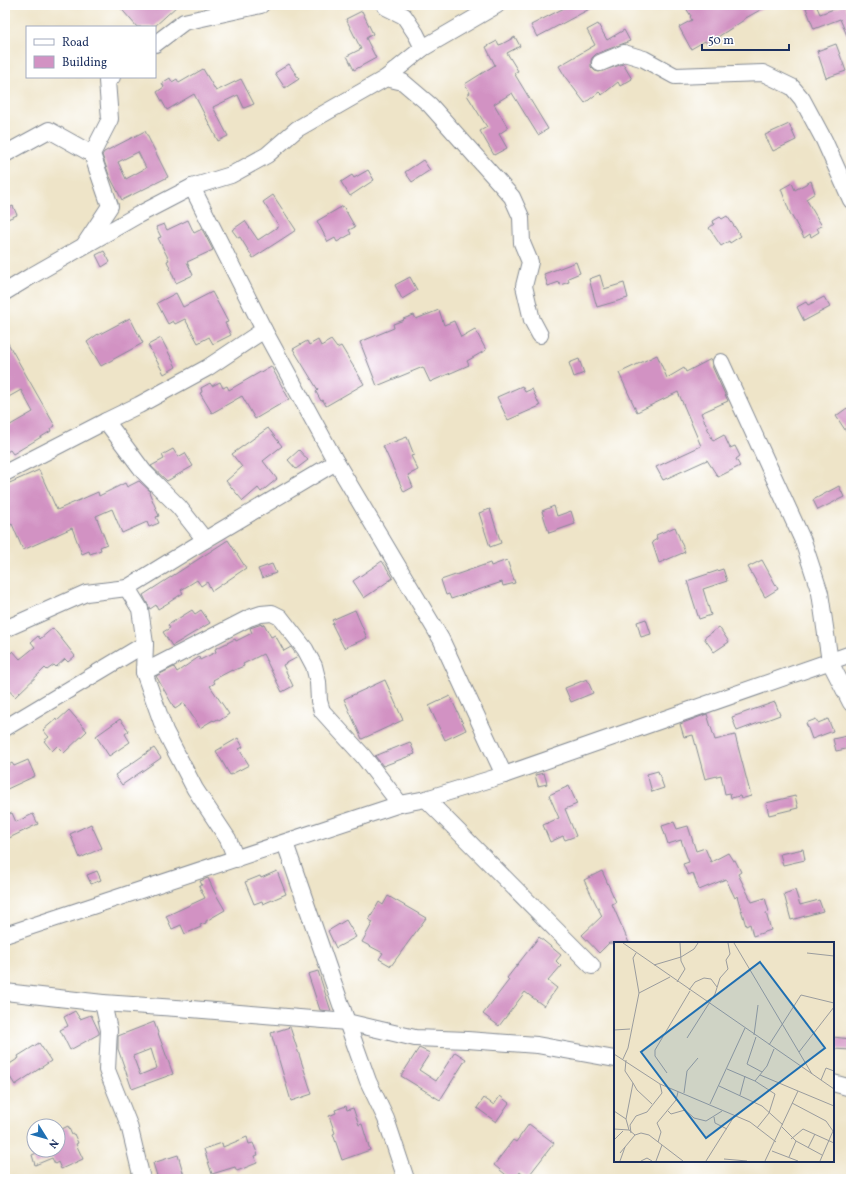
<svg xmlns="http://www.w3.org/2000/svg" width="856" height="1184" font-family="Vollkorn,serif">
<rect width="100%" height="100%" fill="#fff"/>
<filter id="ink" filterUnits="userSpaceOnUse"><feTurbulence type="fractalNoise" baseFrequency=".025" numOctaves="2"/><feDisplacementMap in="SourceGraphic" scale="8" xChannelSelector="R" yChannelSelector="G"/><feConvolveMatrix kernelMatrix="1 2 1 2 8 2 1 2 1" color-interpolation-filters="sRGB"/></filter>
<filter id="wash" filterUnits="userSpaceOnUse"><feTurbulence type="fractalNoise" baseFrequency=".012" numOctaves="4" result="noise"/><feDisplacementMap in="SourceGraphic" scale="16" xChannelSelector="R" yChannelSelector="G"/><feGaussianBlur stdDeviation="0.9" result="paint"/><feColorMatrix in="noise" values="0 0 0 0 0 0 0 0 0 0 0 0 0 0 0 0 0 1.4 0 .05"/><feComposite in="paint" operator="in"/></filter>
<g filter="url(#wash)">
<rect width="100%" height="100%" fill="#eee4c8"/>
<g id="blocks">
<g fill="#d292c3" fill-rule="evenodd">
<polygon points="118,5 178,5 154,27 137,27"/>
<polygon points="570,5 597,5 537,37 531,25"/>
<polygon points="684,5 769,5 744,19 744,20 707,44 705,41 691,49 679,27 692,20 690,17 691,16"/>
<polygon points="812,5 816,5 820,14 845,5 851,19 851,45 840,19 814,29 806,8"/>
<polygon points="362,11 373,34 366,38 376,58 354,70 347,56 361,49 346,19"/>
<polygon points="598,24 607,40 624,30 630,41 596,54 592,58 591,61 591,67 595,71 599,72 623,64 632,79 620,86 618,82 602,95 599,92 585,103 566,78 559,66 595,45 587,30"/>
<polygon points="515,37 520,46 507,53 518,71 514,73 548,129 538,135 512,93 494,104 508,128 499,134 507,148 494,155 480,131 487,127 467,95 470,93 465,84 495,65 486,47 497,41 499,45 502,44"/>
<polygon points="836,44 846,71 826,78 817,51"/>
<polygon points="289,64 299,79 285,88 275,73"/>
<polygon points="203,69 216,91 241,79 254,104 244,108 238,95 213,107 228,136 218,141 194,94 167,110 157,92 164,87 162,83 170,78 172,82 177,79 179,83"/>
<polygon points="789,124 796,140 773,151 765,135"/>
<path d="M145,131l23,46 -46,23 -13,-25 -7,-20 2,-3zM138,152l8,16 -20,11 -8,-17z"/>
<polygon points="423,160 430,170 412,182 405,172"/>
<polygon points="368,170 374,180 350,196 341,182 352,175 354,178"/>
<polygon points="811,181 815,193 806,199 822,226 817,228 819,232 811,237 810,234 804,238 790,213 781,189 792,183 795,190"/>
<polygon points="273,195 296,230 253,258 240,237 238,238 232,230 245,221 258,240 279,226 263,202"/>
<polygon points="13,206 17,215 5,220 5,210"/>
<polygon points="343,206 355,227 349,230 351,234 337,242 335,238 328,242 317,221"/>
<polygon points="727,216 741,236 730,243 729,241 721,246 709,228 714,224 713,221 720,217 722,219"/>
<polygon points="188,220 194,233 202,229 213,250 187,262 193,275 176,283 169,266 167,261 169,260 158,238 161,237 156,227 164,224 167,230"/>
<polygon points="104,251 110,262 102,267 96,255"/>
<polygon points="576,262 580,273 568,278 569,282 560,285 559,282 548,286 544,274"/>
<polygon points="600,275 604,289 624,283 628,298 597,307 589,279"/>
<polygon points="410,277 417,290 402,299 395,285"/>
<polygon points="212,292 228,322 225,323 231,335 213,344 209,337 198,343 185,319 175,324 173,321 168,324 157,303 176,293 183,307"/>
<polygon points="824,297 830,307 804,321 797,307 806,302 808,305"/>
<polygon points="439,310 444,325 454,321 461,337 475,329 486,350 467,361 469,365 430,382 423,367 377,386 360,342 394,328 393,324 404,320 403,319 414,315 416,319"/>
<polygon points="130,318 143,343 101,366 87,342 98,334 98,335"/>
<polygon points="5,338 55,426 50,429 51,431 13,454 10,450 5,453 5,428 33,412 21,390 5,399"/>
<polygon points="161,338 176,367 164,374 148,345"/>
<polygon points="318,340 321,346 331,340 337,348 341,346 364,384 326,406 323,400 321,401 316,392 318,390 293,349 307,341 309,345"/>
<polygon points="657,355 667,378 684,368 686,372 711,359 712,366 728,401 701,413 713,441 724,435 730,448 735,446 740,456 736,459 740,466 718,477 707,460 663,480 656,467 701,446 678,392 637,412 619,373"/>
<polygon points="579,359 584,373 574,377 569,363"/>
<polygon points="271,366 289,399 255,419 242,396 212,413 200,393 202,392 201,388 210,383 212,386 220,382 223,388 227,386 229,390"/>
<polygon points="522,386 525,392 532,389 540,406 508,420 497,397"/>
<polygon points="847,408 851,414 851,439 836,416"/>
<polygon points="268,428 282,446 263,461 277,479 261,492 258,488 243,501 226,481 242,467 232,454"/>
<polygon points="407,437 414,455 411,456 418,470 408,475 413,487 404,492 383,446"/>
<polygon points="173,449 178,457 185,453 193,466 167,481 151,466 164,459 162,455"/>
<polygon points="299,450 308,460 296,469 288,460"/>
<polygon points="39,470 57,510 98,492 99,496 125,483 127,487 139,481 150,491 149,492 159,516 156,517 159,523 149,527 147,522 122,533 112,509 96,516 107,544 100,547 101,550 90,554 89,551 82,554 72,528 23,550 12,524 5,528 5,485"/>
<polygon points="839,486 844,497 818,510 813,500"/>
<polygon points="554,506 557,516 571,511 575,524 549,533 542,511"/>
<polygon points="490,509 501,543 490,547 479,513"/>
<polygon points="675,527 685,552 659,563 652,542 657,539 656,535"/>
<polygon points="228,540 246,568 212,591 207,582 201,586 197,580 181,590 183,593 168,603 158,609 156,605 150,609 143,595"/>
<polygon points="507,560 515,583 503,586 502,582 451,599 449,594 446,595 441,580 490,563 491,566"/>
<polygon points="762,560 778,589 765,597 748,567"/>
<polygon points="382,561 393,578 364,598 353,581"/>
<polygon points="272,564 276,573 262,578 258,569"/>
<polygon points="723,569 727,581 703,589 711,615 699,619 687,581"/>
<polygon points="192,610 195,614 201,610 210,623 172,646 163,632 170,628 168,625"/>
<polygon points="355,610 367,638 344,648 332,624 334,623 332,620"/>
<polygon points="646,619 651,634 641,637 637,622"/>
<polygon points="262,624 262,625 264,624 271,637 275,635 284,651 291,647 298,657 283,665 293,686 282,692 263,654 243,664 244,666 232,671 232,670 213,680 215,683 210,686 229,714 219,721 218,719 214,721 213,720 200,728 184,703 175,709 156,676 174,667 177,672 199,657 200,660 216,652 215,649 235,639 236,641 252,633 250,628"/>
<polygon points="719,627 729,642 714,652 704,638"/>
<polygon points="53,628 75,656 68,662 65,659 56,667 54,665 47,670 45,668 15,697 5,686 5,658 13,651 20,659 35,647 31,642 38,636 40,639"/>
<polygon points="587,679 593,693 571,702 565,688"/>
<polygon points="385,680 403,720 362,739 344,699"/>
<polygon points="450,696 466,730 445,740 429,706"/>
<polygon points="775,702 780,715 737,731 732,717"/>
<polygon points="69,710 87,731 64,753 57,746 52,751 44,741 49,737 43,730 56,719 57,721"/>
<polygon points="707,714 715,740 735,735 751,796 741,799 740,796 731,798 730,793 725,794 721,775 705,779 693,735 684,737 680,724"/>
<polygon points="120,719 129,731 125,734 130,742 109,756 96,736"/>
<polygon points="816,719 818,723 828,719 833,731 812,739 806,723"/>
<polygon points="851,735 851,748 836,751 833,739"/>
<polygon points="238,738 243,747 239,749 249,765 230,775 216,751"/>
<polygon points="410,742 415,754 383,766 375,756"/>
<polygon points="154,748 161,758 122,785 115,775"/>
<polygon points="28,760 35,776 5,790 5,767 12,763 14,766"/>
<polygon points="658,771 664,788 652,792 647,774"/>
<polygon points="544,773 547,784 538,786 535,775"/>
<polygon points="569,786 577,804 565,809 576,836 565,840 563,836 550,842 543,825 559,818 549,795"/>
<polygon points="795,796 798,808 769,815 766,803"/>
<polygon points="12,813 16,822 33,814 38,824 5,840 5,816"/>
<polygon points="674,822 677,829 688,826 696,851 705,848 711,862 728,853 733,861 735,860 741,872 738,874 752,902 765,898 769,912 766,913 771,930 753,936 750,924 746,926 737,896 735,898 726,879 699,890 693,873 688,875 683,864 689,862 681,840 668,844 662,826"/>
<polygon points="91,824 102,848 80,858 70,834"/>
<polygon points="803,849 805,860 783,865 780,854"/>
<polygon points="97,871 101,880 91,884 87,875"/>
<polygon points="277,871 286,894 263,904 262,901 254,904 245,882 260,876 261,878"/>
<polygon points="602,871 616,902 612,904 629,943 609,943 599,953 582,935 602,916 584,880"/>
<polygon points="208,878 214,891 225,910 206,921 206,923 200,925 201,927 185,934 181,925 172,929 166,916 205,898 199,886 202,885 200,881"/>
<polygon points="795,890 800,905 819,900 823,911 791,920 784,894"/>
<polygon points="388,896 426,918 391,966 379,959 383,953 362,942 373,922 369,920 379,902 383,905"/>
<polygon points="346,920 356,937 336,948 328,931"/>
<polygon points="539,937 561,955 556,961 561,966 548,981 557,988 544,1006 525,992 499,1026 483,1014 509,980 507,978"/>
<polygon points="318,971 331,1011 320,1010 308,974"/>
<polygon points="75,1011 80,1019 91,1015 99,1032 99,1034 70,1050 60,1030 68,1026 64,1017"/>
<path d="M154,1022l19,52 -41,15 -14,-40v-13zM151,1049l6,19 -17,7 -7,-19z"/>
<polygon points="290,1027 312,1094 291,1101 271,1033"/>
<polygon points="833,1037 851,1039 851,1050 833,1049"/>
<polygon points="39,1043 51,1061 15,1085 5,1069 5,1067 19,1058 18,1056"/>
<polygon points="419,1048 430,1053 419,1070 436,1081 455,1052 466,1059 440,1100 401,1076"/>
<polygon points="500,1096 509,1103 496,1122 477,1108 484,1098 494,1105"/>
<polygon points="346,1106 347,1110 353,1108 359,1125 362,1124 370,1150 342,1160 333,1134 335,1133 329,1116 336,1113 335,1110"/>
<polygon points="529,1124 554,1143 527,1178 520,1172 515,1179 511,1179 494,1165 513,1140 516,1142"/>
<polygon points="68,1126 72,1135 74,1134 78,1143 76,1144 83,1159 61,1169 58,1162 55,1164 52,1158 35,1165 32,1155 43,1150 58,1150 58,1131"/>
<polygon points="247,1137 249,1144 253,1143 258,1155 254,1156 257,1163 237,1171 235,1167 212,1174 204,1149 222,1143 223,1147"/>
<polygon points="178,1155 185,1179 158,1179 153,1163"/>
</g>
</g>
</g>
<g filter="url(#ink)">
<use href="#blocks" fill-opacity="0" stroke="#848a93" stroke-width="1"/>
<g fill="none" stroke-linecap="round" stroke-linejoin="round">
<defs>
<g id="minor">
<polyline points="385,5 386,7 404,16 416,34 423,48"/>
<polyline points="155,44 184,22 261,5"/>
<polyline points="600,63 624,53 644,59 675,76 763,73 792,87 802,99 824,140 851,200"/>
<polyline points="386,78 403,82 430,105 512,197 521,217 522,243 530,262 524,286 532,320 540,335"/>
<polyline points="5,154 49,130 92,154"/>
<polyline points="192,187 264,330 336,462 441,639 504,775"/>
<polyline points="85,244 110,206 92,154 110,119 107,81 112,77"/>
<polyline points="5,292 33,275 138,215 192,187 231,175 267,155 297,129 386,78 423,48 497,5"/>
<polyline points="721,362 803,541 820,593 830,662 851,703"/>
<polyline points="106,421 144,472 179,507 205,540"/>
<polyline points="5,473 106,421 139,405 207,368 264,330"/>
<polyline points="127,588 140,609 145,644 144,672 165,731 195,789 228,839 236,859"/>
<polyline points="5,629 86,593 127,588 205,540 336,462"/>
<polyline points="144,672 249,618 261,614 272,613 280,617 305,649 314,666 318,682 319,701 322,711 363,756 400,804"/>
<polyline points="5,728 145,644"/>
<polyline points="426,799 592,966"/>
<polyline points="285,843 347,1022 368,1081 386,1119 406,1179"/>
<polyline points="5,935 400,804 426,799 504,775 851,654"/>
<polyline points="5,992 103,1003 191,1009 347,1022 415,1038 467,1040 537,1045 615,1059"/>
<polyline points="103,1003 109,1030 107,1070 129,1125 142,1179"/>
<polyline points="833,1083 851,1088"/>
</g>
</defs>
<use href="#minor" stroke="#848a93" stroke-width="18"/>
<use href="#minor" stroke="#fff" stroke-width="16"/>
</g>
</g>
<g transform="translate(614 942)">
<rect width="220" height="220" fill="#eee4c8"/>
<path fill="none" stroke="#9a9c9e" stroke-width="1" d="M9,1l211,146M120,1l78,131M193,11l27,3M40,23l27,-8 13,-8 4,-6M63,40l8,-13 -4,-8 -1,-18M75,48l6,-8 9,-4 7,1 6,8M25,51l31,-16M0,88l16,-1M140,93l4,-30M142,95l-9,27 15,8M73,96l28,-44 5,-16 8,-9 -2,-9 4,-6 -2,-11M155,103l32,-50 33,8M185,110l35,-45M0,112l46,30 90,38 26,20M9,117l5,-11 11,-55 -6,-35 3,-5M12,118l-1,11 8,12 -7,36 3,11 6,5 6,-2 8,2 34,26M113,127l28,12 20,13 -6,19 -12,15M53,131l-12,-17v-6l35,-59M146,133l38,16 -33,70M207,138l5,-12 8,3M141,139l12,-15 7,-17M19,141l4,7 15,14M105,144l43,20 21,19M184,149l36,15M70,151l3,-22 11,-13M126,153l5,-19M178,161l34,18 7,10M96,162l35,-76M0,169l12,8M54,169l3,3 14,-4 9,8 12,3 16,-10M100,175l1,6 12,6M168,185l14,14 -7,16M0,187l15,1M17,191l-1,-8 6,-9 11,-4 15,-19 -2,-9M177,197l12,-10 31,14M0,198l9,-9M182,199l26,14M44,200l3,-10 -4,-9 19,-23 2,-8M194,206l7,-14M158,209l26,10M6,211l15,-18M110,217l23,2M6,219l5,-14M27,219l6,-3 5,3M42,219l6,-16M92,219l29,-46M206,219l13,-30"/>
<path fill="#1f6fb2" fill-opacity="0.15" stroke="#1f6fb2" stroke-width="2" d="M146,20l65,86 -119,90 -65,-86z"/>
<rect width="220" height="220" fill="none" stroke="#1b2f5e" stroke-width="2"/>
</g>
<rect width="856" height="1184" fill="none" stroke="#fff" stroke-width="20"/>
<rect x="26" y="26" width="130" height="52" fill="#ffffff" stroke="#a4acbf"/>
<rect x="34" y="39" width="20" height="6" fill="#ffffff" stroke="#a4acbf"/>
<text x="62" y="46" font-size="12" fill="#1b2f5e">Road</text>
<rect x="34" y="56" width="20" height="12" fill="#d292c3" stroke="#a4acbf"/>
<text x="62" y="66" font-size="12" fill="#1b2f5e">Building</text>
<g transform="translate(46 1138) rotate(127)"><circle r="19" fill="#ffffff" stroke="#a4acbf"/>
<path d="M0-3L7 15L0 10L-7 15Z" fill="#1f6fb2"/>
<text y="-6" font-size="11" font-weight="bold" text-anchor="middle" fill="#1b2f5e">N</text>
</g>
<path d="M702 44v6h87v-6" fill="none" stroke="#1b2f5e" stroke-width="2"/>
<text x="708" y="44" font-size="12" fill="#1b2f5e" stroke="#ffffff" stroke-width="3" paint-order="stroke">50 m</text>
</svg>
